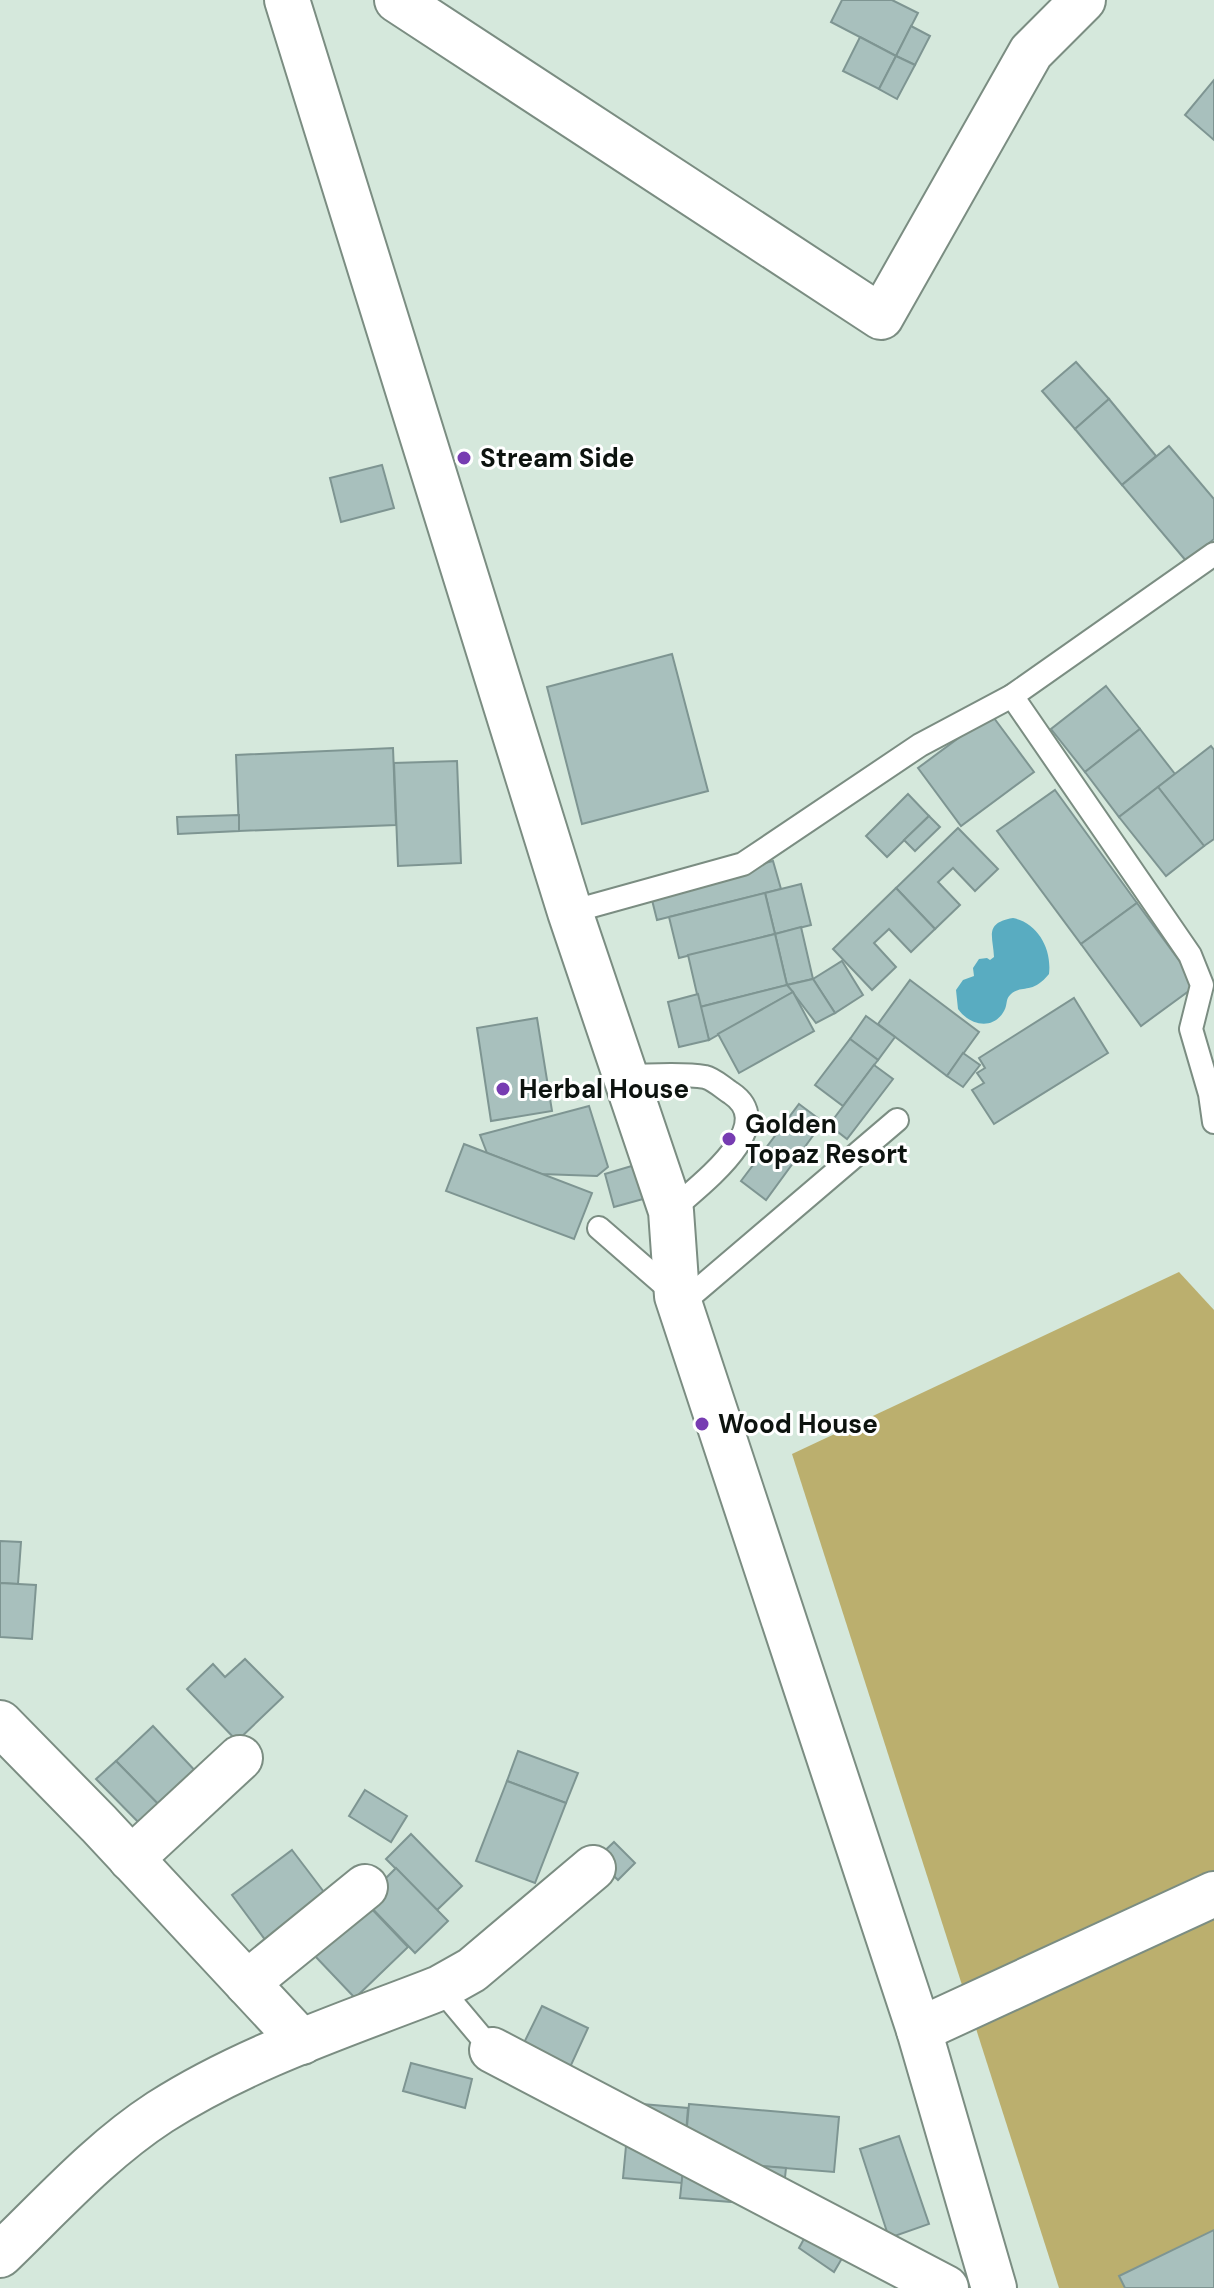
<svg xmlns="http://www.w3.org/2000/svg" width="1214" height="2288" font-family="'DM Sans',sans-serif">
<rect width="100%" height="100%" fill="#d5e8dc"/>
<polygon fill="#bbaf6e" points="1179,1272 1214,1310 1214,2288 1059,2288 792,1454"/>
<path fill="#59acc1" d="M1013,918c25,5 39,31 36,56 -17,21 -26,10 -38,20 -6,5 -3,10 -7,17 -11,20 -35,14 -46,-2l-2,-19 7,-10 11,-4 -1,-8 6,-9 8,-1 3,2 4,-3c-1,-21 -10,-34 19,-39z"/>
<g fill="#a8c0bd" stroke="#7e9592" stroke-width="2">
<polygon points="842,0 892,0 918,13 896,56 831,22"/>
<polygon points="911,26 930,36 915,65 896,56"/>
<polygon points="860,37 896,56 879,89 843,71"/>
<polygon points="896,56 915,65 897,99 879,89"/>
<polygon points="1214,80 1214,140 1185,115"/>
<polygon points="1076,362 1109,399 1075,429 1042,391"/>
<polygon points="1109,399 1156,456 1122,485 1075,429"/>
<polygon points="1169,446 1214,499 1214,539 1187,562 1122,485"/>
<polygon points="382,465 394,508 341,522 330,478"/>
<polygon points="672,654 708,791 582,824 547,687"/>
<polygon points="1106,686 1140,729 1085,772 1051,729"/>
<polygon points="991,714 1034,772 961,826 918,768"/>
<polygon points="1140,729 1175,774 1119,817 1085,772"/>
<polygon points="1211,746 1214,750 1214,839 1204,846 1158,787"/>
<polygon points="393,748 396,825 239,831 236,755"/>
<polygon points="457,761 461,863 398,866 394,763"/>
<polygon points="1158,787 1204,846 1166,876 1119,817"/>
<polygon points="1055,790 1137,903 1081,944 997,831"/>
<polygon points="908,794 929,816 887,857 866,836"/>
<polygon points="239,815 239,831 178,834 177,817"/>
<polygon points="929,816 940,827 915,851 904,840"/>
<polygon points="958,828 998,869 975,891 953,868 938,882 960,905 935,929 896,888"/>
<polygon points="773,861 781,889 657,920 650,892"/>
<polygon points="801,884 811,925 775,934 765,893"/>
<polygon points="896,888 935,929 911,952 889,929 874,943 896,967 872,990 833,949"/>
<polygon points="765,893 775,934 679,958 669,917"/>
<polygon points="1137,903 1197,985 1141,1026 1081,944"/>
<polygon points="801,927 813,979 787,985 775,934"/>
<polygon points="775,934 787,985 700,1007 688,955"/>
<polygon points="842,961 863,995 835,1013 813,979"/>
<polygon points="813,979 835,1013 816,1023 787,985"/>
<polygon points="910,980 979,1032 947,1076 878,1024"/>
<polygon points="787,985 793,992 709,1040 700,1007"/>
<polygon points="793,992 814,1031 739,1073 718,1034"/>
<polygon points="698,994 709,1040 679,1047 668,1002"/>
<polygon points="1074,998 1108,1053 994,1124 972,1090 984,1083 977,1073 985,1068 979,1058"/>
<polygon points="866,1016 895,1037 878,1060 850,1039"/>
<polygon points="537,1018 552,1111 491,1121 477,1028"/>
<polygon points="850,1039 878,1060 843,1106 815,1085"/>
<polygon points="963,1053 980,1065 963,1087 947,1076"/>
<polygon points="874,1065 893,1079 847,1139 829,1125"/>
<polygon points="799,1104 823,1122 766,1200 741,1181"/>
<polygon points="589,1106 608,1167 597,1176 541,1174 487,1153 480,1135"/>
<polygon points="464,1144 592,1193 574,1239 446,1191"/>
<polygon points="645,1162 654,1196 614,1207 605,1174"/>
<polygon points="0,1541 21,1542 18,1584 0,1583"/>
<polygon points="0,1583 36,1585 32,1639 0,1637"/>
<polygon points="245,1659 283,1697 237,1741 187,1689 213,1664 225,1677"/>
<polygon points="153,1726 201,1777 165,1811 116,1761"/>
<polygon points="518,1751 578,1773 566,1803 507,1781"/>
<polygon points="116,1761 165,1811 146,1830 96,1779"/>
<polygon points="507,1781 566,1803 535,1883 476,1861"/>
<polygon points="365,1790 407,1816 391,1842 349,1816"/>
<polygon points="411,1834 462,1886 437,1910 386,1859"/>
<polygon points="614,1842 635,1863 618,1880 596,1859"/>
<polygon points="292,1850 330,1900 269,1945 232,1895"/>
<polygon points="396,1868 448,1921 415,1953 364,1900"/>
<polygon points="367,1904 408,1947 355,1998 314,1955"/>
<polygon points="542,2006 588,2028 566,2076 519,2053"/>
<polygon points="411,2063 472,2079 465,2108 403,2091"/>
<polygon points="630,2103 688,2108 682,2183 623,2178"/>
<polygon points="689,2104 839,2117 834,2172 684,2160"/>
<polygon points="899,2136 929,2224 889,2238 860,2149"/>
<polygon points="684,2160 786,2168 782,2206 680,2198"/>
<polygon points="817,2215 855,2236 834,2272 799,2248"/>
<polygon points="1214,2230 1214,2288 1125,2288 1119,2276"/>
</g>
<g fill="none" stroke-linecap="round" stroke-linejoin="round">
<defs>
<g id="lane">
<polyline points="1012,696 1190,955 1202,985 1191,1029 1210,1094 1214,1122"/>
<polyline points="570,912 743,864 920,745 1012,696 1214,554"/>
<path d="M625,1076c24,0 57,-3 80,1 9,2 18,11 26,16 51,34 -36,95 -60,118"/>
<polyline points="599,1228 676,1295"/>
<polyline points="680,1305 897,1120"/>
<polyline points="440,1988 492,2050"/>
</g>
<g id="street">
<polyline points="287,0 570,912 671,1211 677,1296 919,2030 994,2288"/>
<polyline points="397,0 881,317 1031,52 1083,0"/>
<polyline points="0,1723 99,1824 302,2042"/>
<polyline points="131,1859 240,1758"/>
<polyline points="247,1983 365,1887"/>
<polyline points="919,2030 1214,1894"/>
<polyline points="492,2050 946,2288"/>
<path d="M0,2255c51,-49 100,-104 160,-143 86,-55 185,-87 280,-124l32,-18 121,-102"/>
</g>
</defs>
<use href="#lane" stroke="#7b8d82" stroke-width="26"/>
<use href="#street" stroke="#7b8d82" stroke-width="48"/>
<use href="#lane" stroke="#fff" stroke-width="22"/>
<use href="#street" stroke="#fff" stroke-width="44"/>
</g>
<g fill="#773cb2" stroke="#fff" stroke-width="3">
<circle cx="464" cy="458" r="8"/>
<circle cx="503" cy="1089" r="8"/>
<circle cx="729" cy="1139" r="8"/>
<circle cx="702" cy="1424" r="8"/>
</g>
<g text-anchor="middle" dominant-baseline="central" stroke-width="6" stroke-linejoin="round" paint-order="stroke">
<g font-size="26" font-weight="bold" fill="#0d130f" stroke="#fff" text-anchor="start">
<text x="480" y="458">Stream Side</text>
<text x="519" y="1089">Herbal House</text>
<text x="745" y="1124">Golden<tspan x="745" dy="30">Topaz Resort</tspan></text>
<text x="718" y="1424">Wood House</text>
</g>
</g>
</svg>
